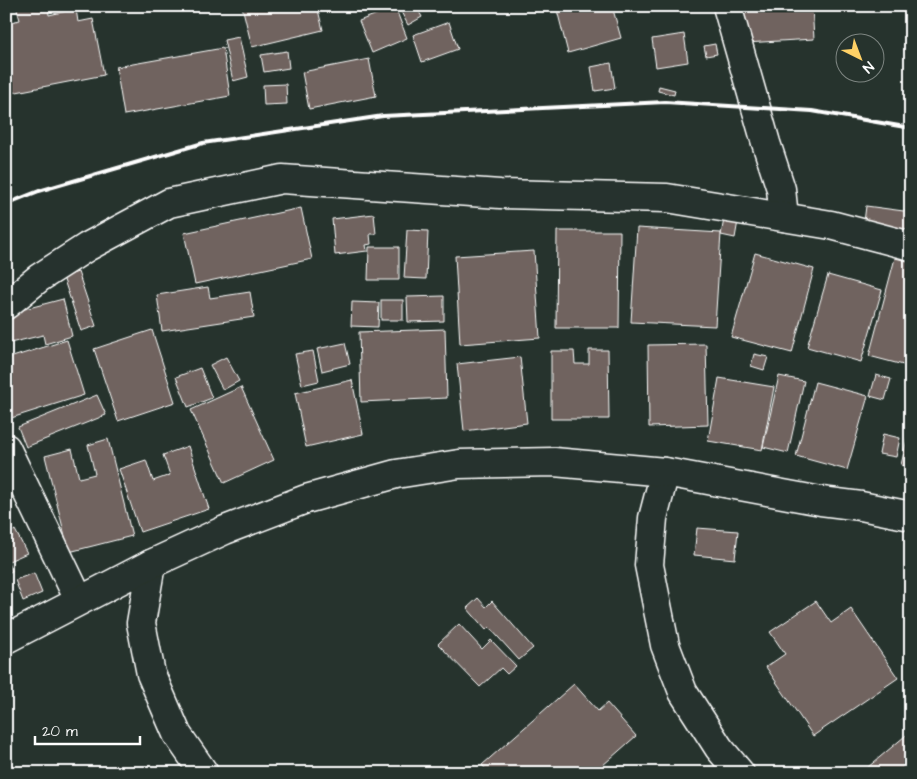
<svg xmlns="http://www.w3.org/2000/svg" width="917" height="779" font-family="'Architects Daughter',sans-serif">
<rect width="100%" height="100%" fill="#26332d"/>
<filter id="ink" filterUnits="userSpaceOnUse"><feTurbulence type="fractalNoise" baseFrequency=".02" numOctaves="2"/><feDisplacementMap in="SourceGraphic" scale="10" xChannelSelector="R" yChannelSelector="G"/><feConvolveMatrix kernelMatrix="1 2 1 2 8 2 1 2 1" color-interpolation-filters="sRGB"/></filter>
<g filter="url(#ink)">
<g fill="#70645e" stroke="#fff">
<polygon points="16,6 48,6 49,15 76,9 78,22 93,19 104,75 6,94 6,23 20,20"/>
<polygon points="242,6 317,6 323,30 252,47"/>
<polygon points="357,6 375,6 360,13"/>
<polygon points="398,6 416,6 422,17 408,25"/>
<polygon points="556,6 612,6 621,38 568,53"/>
<polygon points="791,6 812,6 814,39 745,43 743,9"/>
<polygon points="395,7 407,38 372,53 359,21"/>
<polygon points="449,22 458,49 422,62 413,35"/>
<polygon points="684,34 688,62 656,67 652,39"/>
<polygon points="239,37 248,77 233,81 224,40"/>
<polygon points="715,44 717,54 706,56 704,46"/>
<polygon points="223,48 230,96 124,115 116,67"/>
<polygon points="287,51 289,68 264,72 261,55"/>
<polygon points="369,59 376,96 309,109 302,72"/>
<polygon points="611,63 615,88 595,91 591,67"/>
<polygon points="286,84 287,104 264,105 263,85"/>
<polygon points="659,86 675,90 674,95 658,91"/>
<polygon points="866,206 911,212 911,236 863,230"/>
<polygon points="301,208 312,259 195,284 184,233"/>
<polygon points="374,214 376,234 370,234 371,244 366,245 367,251 335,255 332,219"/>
<polygon points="724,219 738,221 735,238 721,235"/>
<polygon points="637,228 721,233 715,326 631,322"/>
<polygon points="407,230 428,231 426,279 404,278"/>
<polygon points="557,231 620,231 619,328 556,328"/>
<polygon points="369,247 399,247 399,280 368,280"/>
<polygon points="534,251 540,338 460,344 455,256"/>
<polygon points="755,253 814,269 792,353 731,337"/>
<polygon points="895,258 911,262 911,367 869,356"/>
<polygon points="78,272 96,326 81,331 63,277"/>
<polygon points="828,275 882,290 861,362 807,347"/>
<polygon points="208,287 210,298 250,292 254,317 162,331 157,295"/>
<polygon points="444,296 444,321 408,322 407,297"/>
<polygon points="63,299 72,336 45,344 43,335 6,344 6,314"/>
<rect x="381" y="300" width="22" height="20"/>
<polygon points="352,302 379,303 378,327 351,326"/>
<polygon points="445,329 447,398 361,402 359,332"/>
<polygon points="152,330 175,402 118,421 94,349"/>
<polygon points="67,340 84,395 8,419 6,412 6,359"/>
<polygon points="345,343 350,364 322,371 317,349"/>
<polygon points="706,344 708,425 649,427 648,345"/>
<polygon points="589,350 608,350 609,419 551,419 551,351 574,351 575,364 589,364"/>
<polygon points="313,351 319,381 302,385 295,354"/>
<polygon points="754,354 768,357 764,370 751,366"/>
<polygon points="226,357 239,381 223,390 210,365"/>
<polygon points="520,357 527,423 464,431 457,364"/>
<polygon points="200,368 212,398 188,407 176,377"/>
<polygon points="876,375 891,379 885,400 870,396"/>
<polygon points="779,376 804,381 788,453 763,447"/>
<polygon points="719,378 774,387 762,450 708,441"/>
<polygon points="352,380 363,434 306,447 295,393"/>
<polygon points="815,382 868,396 847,470 796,456"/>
<polygon points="241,387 274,460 224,483 191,410"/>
<polygon points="97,395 106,415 26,447 18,427"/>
<polygon points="911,422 911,467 901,465"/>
<polygon points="883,434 900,438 896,457 879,454"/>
<polygon points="108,439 132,536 69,552 45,456 72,449 79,478 95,474 88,445"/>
<polygon points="188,446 209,509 140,532 119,469 146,460 153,481 170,475 163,455"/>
<polygon points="697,528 738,531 735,559 694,555"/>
<polygon points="15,530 27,553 9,561 6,555 6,535"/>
<polygon points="6,559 12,571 6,574"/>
<polygon points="34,573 42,593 23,601 15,580"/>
<polygon points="478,598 486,607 492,601 533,648 519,660 489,627 486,630 467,608"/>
<polygon points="816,601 831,623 851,609 898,678 813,736 766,667 785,654 770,632"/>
<polygon points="459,624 482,649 491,640 516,666 507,674 501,668 480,687 438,644"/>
<polygon points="574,684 598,711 607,703 636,736 594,773 489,773 482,765"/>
<polygon points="911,731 911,773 861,773"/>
</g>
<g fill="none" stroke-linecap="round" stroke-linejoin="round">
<defs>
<g id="minor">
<polyline points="727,6 766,143 781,189 784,217"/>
<polyline points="6,305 39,278 87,247 169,203 282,179 500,194 667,198 831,225 911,246"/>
<polyline points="6,448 79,600"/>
<polyline points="665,472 653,518 649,565 665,645 683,692 719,748 740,773"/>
<polyline points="151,564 141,623 151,674 177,734 204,773"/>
<polyline points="6,639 151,564 225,530 306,499 396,474 459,464 554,462 665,472 821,501 861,506 911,516"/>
</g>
</defs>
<use href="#minor" stroke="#fff" stroke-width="31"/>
<use href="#minor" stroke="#26332d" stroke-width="28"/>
<polyline stroke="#fff" stroke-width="4" points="6,204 39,191 203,143 383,116 665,102 812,111 911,128"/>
</g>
</g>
<rect width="917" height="779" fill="none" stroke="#26332d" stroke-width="25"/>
<rect x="12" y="12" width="892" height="754" fill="none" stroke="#fff" stroke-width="2" filter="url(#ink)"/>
<g transform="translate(860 58) rotate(138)"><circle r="24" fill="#26332d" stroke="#7d8581"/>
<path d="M0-4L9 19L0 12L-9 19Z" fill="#ffd166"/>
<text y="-8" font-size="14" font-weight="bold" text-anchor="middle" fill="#ffffff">N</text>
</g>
<path d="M35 736v8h105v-8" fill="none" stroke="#ffffff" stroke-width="2.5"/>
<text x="42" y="736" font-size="15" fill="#ffffff" stroke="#26332d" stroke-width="4" paint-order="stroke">20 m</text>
</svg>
